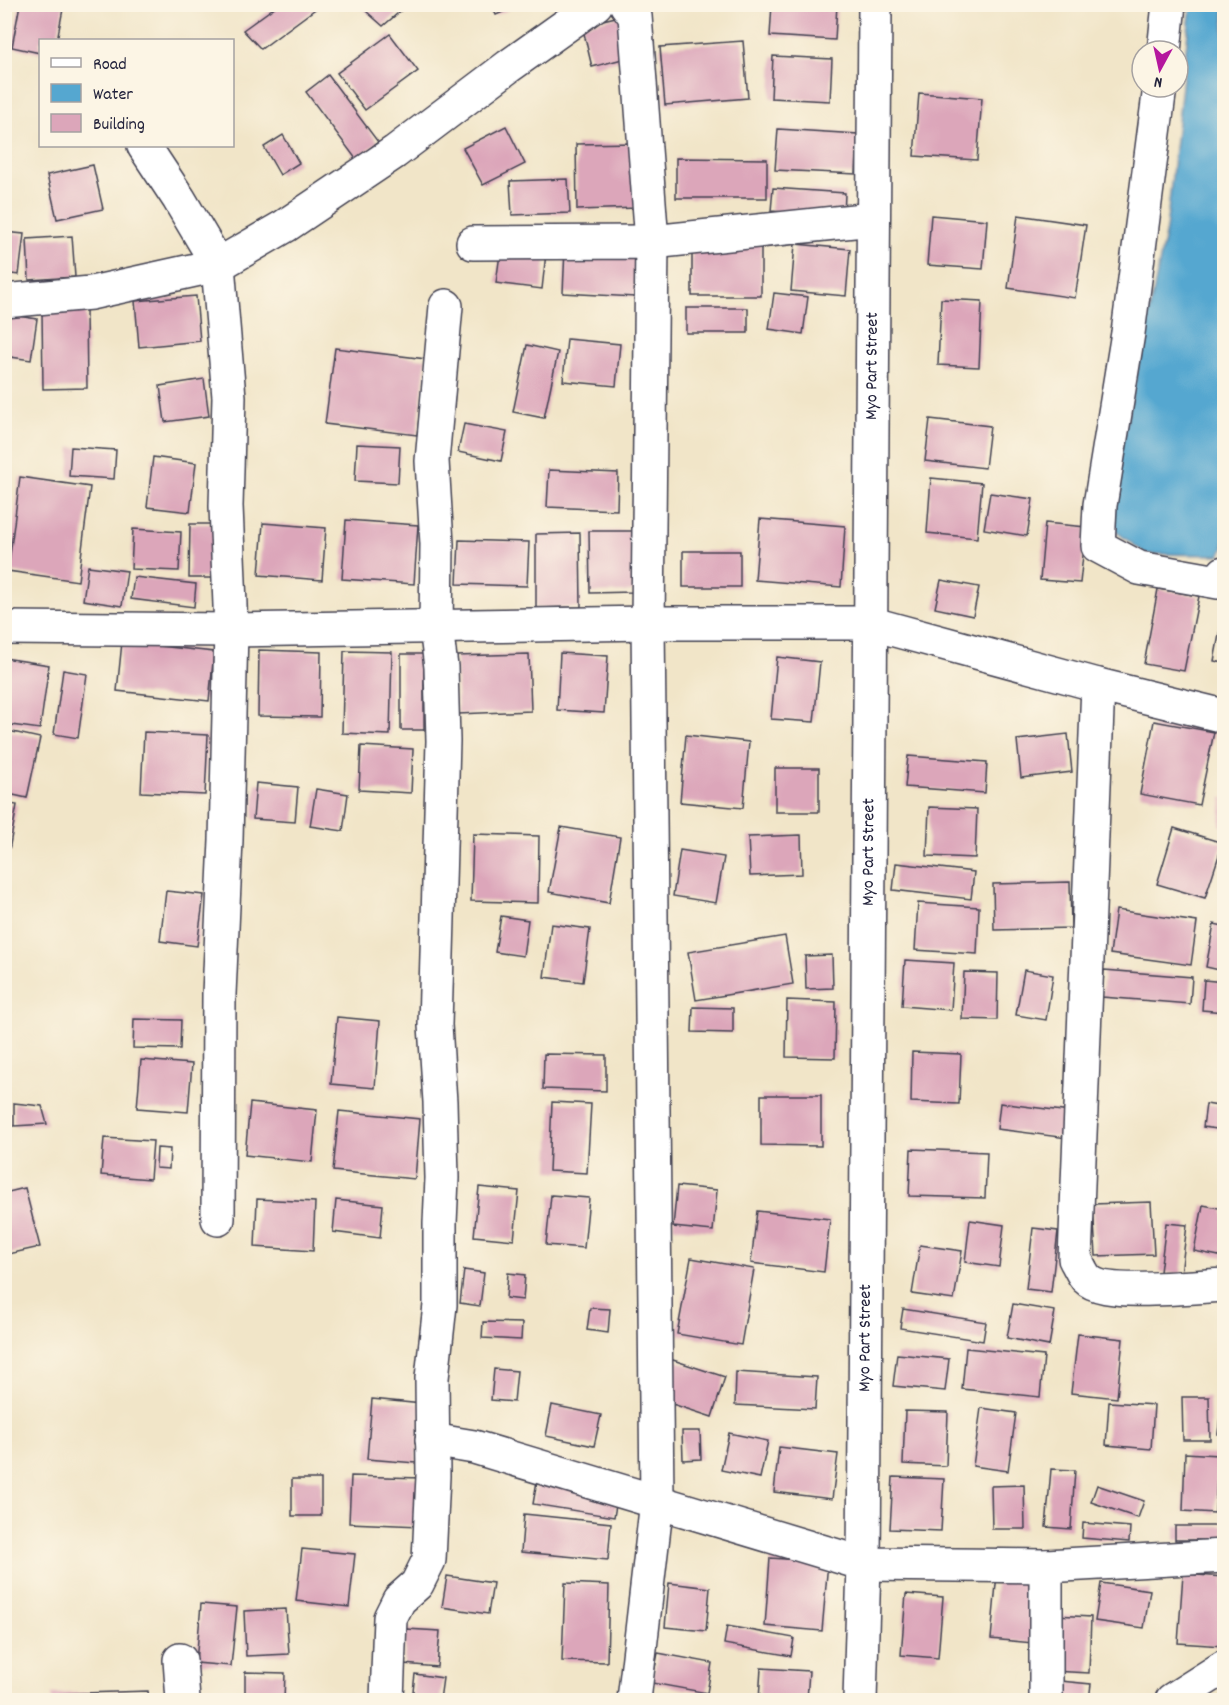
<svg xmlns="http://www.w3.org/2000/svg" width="1229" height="1705" font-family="Dekko,sans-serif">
<rect width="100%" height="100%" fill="#fcf5e5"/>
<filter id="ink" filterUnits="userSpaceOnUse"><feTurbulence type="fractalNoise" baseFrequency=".0167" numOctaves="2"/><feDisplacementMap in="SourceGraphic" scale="12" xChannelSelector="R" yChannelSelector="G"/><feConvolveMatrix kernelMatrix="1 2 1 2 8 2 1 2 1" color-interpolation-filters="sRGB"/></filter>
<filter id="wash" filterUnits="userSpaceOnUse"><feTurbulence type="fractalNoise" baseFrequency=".008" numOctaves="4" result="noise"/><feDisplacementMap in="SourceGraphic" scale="24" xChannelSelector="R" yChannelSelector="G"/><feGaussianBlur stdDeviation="1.35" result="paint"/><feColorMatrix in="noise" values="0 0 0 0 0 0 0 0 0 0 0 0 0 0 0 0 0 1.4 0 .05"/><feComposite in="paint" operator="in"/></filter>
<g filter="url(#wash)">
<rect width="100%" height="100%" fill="#f1e5c8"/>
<polygon fill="#55a7d0" stroke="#3c6486" stroke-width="1.5" points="1191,5 1224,5 1224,548 1220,555 1146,554 1106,524 1166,230"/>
<g id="blocks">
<g fill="#dca6ba">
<polygon points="20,4 64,4 57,40 40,40 40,53 12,47"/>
<polygon points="279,4 322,4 261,49 243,30"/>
<polygon points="358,4 403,4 405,7 383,26"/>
<polygon points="491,4 516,4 517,6 496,15"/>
<polygon points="772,4 837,4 835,40 770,36"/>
<polygon points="620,16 630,57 592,67 582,25"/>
<polygon points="390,34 418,71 365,110 337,73"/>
<polygon points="743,41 748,98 665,105 660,47"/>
<polygon points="773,56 832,59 830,101 771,98"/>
<polygon points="328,75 378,142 356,159 306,92"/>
<polygon points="919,93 982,98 977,160 914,156"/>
<polygon points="506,126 525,164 483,185 463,148"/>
<polygon points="778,129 858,134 856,174 775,170"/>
<polygon points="283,135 299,163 280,175 264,147"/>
<polygon points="636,143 637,208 577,210 576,144"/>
<polygon points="676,158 767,159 767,198 676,198"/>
<polygon points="93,165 103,209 57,219 47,175"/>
<polygon points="568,179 570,213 512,215 510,181"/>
<polygon points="773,188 845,193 844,217 771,211"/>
<polygon points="931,215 987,220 983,269 927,265"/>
<polygon points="1018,215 1086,225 1075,298 1008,288"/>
<polygon points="4,232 24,234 19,275 4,273"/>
<polygon points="72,236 75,277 29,280 27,239"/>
<rect x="692" y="243" width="69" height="53"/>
<polygon points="795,244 850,249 846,296 791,291"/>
<polygon points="501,247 546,253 542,289 496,283"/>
<polygon points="565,249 637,253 635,297 563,293"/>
<polygon points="774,293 808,297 803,334 769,329"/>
<polygon points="196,296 200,341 139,347 135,301"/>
<polygon points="941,299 982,301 979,367 938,365"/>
<rect x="686" y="308" width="62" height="25"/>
<polygon points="86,310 87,388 43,389 42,311"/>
<polygon points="4,314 37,319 31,360 4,356"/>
<polygon points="567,339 620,344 616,386 563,381"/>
<polygon points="527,345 558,352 544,418 513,412"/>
<polygon points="335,348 426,359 417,435 325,424"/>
<polygon points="204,379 209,416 165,422 160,386"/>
<polygon points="930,419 990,426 985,468 925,461"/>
<polygon points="464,424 507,432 501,461 458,452"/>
<polygon points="357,444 400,446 398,483 355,481"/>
<polygon points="71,447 116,450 114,479 69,476"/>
<polygon points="153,457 196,463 190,512 147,507"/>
<polygon points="549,470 618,473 617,510 547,507"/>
<polygon points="20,477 90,487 78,581 8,571"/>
<polygon points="931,478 982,483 977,538 927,533"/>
<polygon points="990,493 1033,499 1027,536 984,529"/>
<polygon points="760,519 845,526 841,587 755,580"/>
<polygon points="346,520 418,525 414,584 342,579"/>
<polygon points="263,523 326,528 322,580 259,575"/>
<polygon points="1045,523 1086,527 1080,583 1040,580"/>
<polygon points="190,524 221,524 220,578 189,578"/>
<polygon points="133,529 181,532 179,571 131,569"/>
<polygon points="589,531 632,531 633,592 590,593"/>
<polygon points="580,533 581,607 536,608 536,534"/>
<polygon points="459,540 529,542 527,586 457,584"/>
<rect x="683" y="551" width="57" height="36"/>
<polygon points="88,566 127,571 122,606 83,600"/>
<polygon points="134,577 196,584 194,607 131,599"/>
<polygon points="941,580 979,587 973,616 935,608"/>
<polygon points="1158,589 1199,596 1184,671 1144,664"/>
<polygon points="1222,619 1224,619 1224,663 1214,661"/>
<polygon points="122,642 214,652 209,701 117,691"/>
<polygon points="259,650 321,652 320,717 258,716"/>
<polygon points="344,651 392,652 390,735 342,733"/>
<polygon points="560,653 608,656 604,713 557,710"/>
<rect x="401" y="654" width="23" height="76"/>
<polygon points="529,654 531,711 458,714 456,656"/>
<polygon points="777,657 820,662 814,722 771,719"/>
<polygon points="4,658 49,665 40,729 4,724"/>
<polygon points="63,670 87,674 78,738 54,734"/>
<polygon points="1154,721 1214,732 1199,805 1140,794"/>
<polygon points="4,730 40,738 27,798 4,793"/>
<polygon points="144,732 208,735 205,795 141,792"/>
<polygon points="1068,734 1072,772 1021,778 1017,740"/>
<polygon points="686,735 749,742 743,808 680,802"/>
<polygon points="361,746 413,749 411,793 359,790"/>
<polygon points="908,756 987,762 985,793 905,787"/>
<rect x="775" y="768" width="44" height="44"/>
<polygon points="256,783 298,787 295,822 253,819"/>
<polygon points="316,789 348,794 343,831 310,826"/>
<polygon points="1222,798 1224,798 1224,826 1220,825"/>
<polygon points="4,803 17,805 6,868 4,867"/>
<polygon points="929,807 977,809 975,858 927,856"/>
<polygon points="561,827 620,837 609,903 549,892"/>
<polygon points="1174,828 1223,843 1205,898 1157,884"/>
<polygon points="473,834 539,836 538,903 471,901"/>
<polygon points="801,835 802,874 750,876 748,837"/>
<polygon points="680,850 724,857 716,903 673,896"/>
<polygon points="896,863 974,872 971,899 893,890"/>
<polygon points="1070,882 1071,928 994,930 993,884"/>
<polygon points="166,891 204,895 197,946 160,941"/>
<polygon points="918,903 979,907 977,954 915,950"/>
<polygon points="1116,910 1197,922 1191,965 1110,954"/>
<polygon points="501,916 528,920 523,956 495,952"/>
<polygon points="551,924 590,929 583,982 544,977"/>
<polygon points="1214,924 1224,926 1224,971 1206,967"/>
<polygon points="785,936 793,984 696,1000 688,952"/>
<polygon points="832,955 833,988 806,989 805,956"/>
<polygon points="905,960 954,963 951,1010 902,1006"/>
<polygon points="1024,970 1053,975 1046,1020 1016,1015"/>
<polygon points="1104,970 1192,977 1190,1004 1102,997"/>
<polygon points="964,972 998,973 997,1020 962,1019"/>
<polygon points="1204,980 1224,982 1224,1012 1202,1010"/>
<polygon points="787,1000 836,1002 835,1058 786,1057"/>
<polygon points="693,1007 733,1008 733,1033 692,1032"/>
<polygon points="337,1017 380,1021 375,1088 331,1084"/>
<polygon points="134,1019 181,1020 180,1049 133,1048"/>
<polygon points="912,1052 961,1054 959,1104 911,1102"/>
<polygon points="544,1054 606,1055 606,1091 543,1089"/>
<polygon points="141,1060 192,1064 188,1112 137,1108"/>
<polygon points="761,1095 821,1095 821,1146 761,1145"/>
<polygon points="552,1102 591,1104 587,1173 549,1171"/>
<polygon points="14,1103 42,1106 47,1124 14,1126"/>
<polygon points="250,1103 317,1110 312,1162 245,1155"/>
<polygon points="1000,1103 1070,1112 1067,1138 997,1129"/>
<polygon points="1206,1104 1224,1107 1224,1130 1203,1127"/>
<polygon points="339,1111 420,1119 415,1179 333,1171"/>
<polygon points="104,1138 153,1141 150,1179 101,1175"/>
<polygon points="157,1148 170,1149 169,1169 156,1168"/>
<polygon points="911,1149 987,1152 985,1198 909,1196"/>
<polygon points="677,1186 717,1190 713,1231 673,1227"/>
<polygon points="479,1187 519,1191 514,1240 474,1236"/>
<polygon points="25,1188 40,1247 4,1255 4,1193"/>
<polygon points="551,1195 589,1198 584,1248 546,1245"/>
<polygon points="257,1199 315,1202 313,1251 255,1247"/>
<polygon points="336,1200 383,1205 380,1238 333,1232"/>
<polygon points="1151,1202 1154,1254 1096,1256 1093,1204"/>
<polygon points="1203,1205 1224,1209 1224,1257 1194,1251"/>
<polygon points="757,1211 830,1219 824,1272 751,1263"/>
<polygon points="970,1220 1004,1225 999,1267 965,1262"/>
<polygon points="1166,1223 1187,1225 1181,1274 1160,1272"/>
<polygon points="1033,1228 1058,1231 1051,1292 1026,1289"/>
<polygon points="920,1245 962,1251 954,1300 912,1294"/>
<polygon points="691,1258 754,1269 741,1345 677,1334"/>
<polygon points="464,1270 484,1273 480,1306 460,1303"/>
<polygon points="508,1273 525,1275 523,1300 506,1298"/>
<polygon points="1013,1304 1055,1311 1049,1346 1007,1338"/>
<polygon points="590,1308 610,1309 608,1333 587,1330"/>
<polygon points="903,1309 986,1322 983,1341 900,1328"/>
<polygon points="483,1322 522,1323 521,1340 482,1338"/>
<polygon points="1078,1334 1123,1339 1117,1398 1071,1393"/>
<polygon points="966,1348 1044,1356 1040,1397 962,1389"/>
<polygon points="897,1354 949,1359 945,1391 893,1386"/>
<polygon points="670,1359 725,1377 712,1417 657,1399"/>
<polygon points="494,1369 517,1371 514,1402 491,1400"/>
<polygon points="736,1372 817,1377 815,1409 735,1405"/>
<polygon points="1223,1389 1224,1389 1224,1434 1218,1434"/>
<polygon points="1182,1397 1209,1397 1210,1440 1183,1440"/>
<polygon points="372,1399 422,1404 416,1463 367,1459"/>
<polygon points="1109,1402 1154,1405 1151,1449 1106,1445"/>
<polygon points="552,1405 601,1415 594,1446 546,1436"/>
<polygon points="981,1408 1016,1413 1008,1471 973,1466"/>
<polygon points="905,1411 948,1412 946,1466 903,1464"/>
<polygon points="682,1431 700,1431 701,1459 683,1460"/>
<polygon points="729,1433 768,1441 760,1478 721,1470"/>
<polygon points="779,1447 838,1454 832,1499 774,1492"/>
<polygon points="1185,1453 1218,1455 1215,1513 1183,1511"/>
<polygon points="1051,1469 1075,1470 1071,1529 1046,1527"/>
<polygon points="351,1476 421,1478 420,1526 349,1523"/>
<polygon points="893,1477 944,1479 941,1531 890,1529"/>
<rect x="292" y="1479" width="29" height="37"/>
<polygon points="537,1481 618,1494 614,1517 533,1504"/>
<polygon points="1024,1485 1025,1529 992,1529 991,1486"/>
<polygon points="1097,1485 1144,1501 1138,1518 1091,1502"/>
<polygon points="524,1514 611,1523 608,1560 521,1552"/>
<polygon points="1083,1523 1130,1527 1129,1542 1082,1538"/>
<rect x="1175" y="1526" width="49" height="14"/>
<polygon points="302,1549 355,1554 349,1607 296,1601"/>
<polygon points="770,1558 828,1562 822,1631 765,1626"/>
<polygon points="997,1573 1039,1577 1033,1643 991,1639"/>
<polygon points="1183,1574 1224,1577 1224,1646 1178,1643"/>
<polygon points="447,1576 493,1583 488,1614 442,1607"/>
<polygon points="565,1583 609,1585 607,1662 562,1661"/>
<polygon points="669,1583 710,1588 706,1631 665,1627"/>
<polygon points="1101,1583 1150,1590 1144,1628 1095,1621"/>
<polygon points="906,1594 943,1597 938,1658 901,1655"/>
<polygon points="201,1604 237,1607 231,1666 196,1663"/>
<polygon points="286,1609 289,1654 246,1656 244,1611"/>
<polygon points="1056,1615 1091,1617 1089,1673 1053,1671"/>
<polygon points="727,1626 794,1638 791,1656 724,1644"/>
<polygon points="406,1629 440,1631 437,1667 404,1664"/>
<polygon points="658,1653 712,1663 707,1693 652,1683"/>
<polygon points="761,1668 809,1671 807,1700 759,1700"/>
<polygon points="245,1672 285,1673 284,1700 245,1700"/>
<polygon points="415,1674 443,1678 440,1700 412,1700"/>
<polygon points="1060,1681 1091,1684 1089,1700 1059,1700"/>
<polygon points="148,1691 149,1700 52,1700 51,1694"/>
</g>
</g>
</g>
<g filter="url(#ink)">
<use href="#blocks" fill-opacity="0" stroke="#413f50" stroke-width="1.5"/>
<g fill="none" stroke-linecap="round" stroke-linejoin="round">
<defs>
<g id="street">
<polyline points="626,4 635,16 652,242 873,219"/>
<polyline points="1164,51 1169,4"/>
<polyline points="1160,87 1128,333 1100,505 1098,546 1139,568 1218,582 1224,573"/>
<polyline points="144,146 179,199 218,265 229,397 226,506 231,630 226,840 219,994 218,1219"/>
<polyline points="473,243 652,242 648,623 657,1501 634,1700"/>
<polyline points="4,301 91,293 218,265 285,226 395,152 509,66 596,4"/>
<polyline points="4,628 231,630 648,623 869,623 1098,685 1224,716"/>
<path d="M1098,685l-23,574c4,6 7,15 12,20 17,18 111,7 137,6"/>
<polyline points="432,1440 474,1447 864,1564 1046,1566 1224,1556"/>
<polyline points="1046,1566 1046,1700"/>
<polyline points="180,1660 183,1700"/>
<polyline points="387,1700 390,1618 399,1600 417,1584 429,1560 433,1476 432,1378 440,1305 440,1223 442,1178 440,1102 435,1025 443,741 441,667 436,627 437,544 432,461 446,306"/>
<path id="s1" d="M860,1700l4,-136 11,-1560"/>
<polyline points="1172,1700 1224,1667"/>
</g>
</defs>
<use href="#street" stroke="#413f50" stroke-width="36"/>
<use href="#street" stroke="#fff" stroke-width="33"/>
</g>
</g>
<g text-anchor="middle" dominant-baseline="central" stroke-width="4.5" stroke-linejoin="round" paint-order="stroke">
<g font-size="18" fill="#22223b" stroke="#fcf5e5">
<text stroke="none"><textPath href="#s1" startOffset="1334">Myo Part Street</textPath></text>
<text stroke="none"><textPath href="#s1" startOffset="848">Myo Part Street</textPath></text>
<text stroke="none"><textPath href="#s1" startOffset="362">Myo Part Street</textPath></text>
</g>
</g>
<rect width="1229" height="1705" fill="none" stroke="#fcf5e5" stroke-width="24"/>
<rect x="39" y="39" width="195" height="108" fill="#fcf5e5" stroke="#a5a1a1" stroke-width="1.5"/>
<rect x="51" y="58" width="30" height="9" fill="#ffffff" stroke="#a5a1a1" stroke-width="1.5"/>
<text x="93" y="69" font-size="18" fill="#22223b">Road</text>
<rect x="51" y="84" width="30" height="18" fill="#55a7d0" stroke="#a5a1a1" stroke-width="1.5"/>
<text x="93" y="99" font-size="18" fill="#22223b">Water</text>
<rect x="51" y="114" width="30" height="18" fill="#dca6ba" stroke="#a5a1a1" stroke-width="1.5"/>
<text x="93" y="129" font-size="18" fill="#22223b">Building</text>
<g transform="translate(1160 69) rotate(188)"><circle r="28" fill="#fcf5e5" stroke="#a5a1a1" stroke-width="1.5"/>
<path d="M0-4.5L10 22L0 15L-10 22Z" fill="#b5179e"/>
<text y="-9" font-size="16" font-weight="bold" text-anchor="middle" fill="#22223b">N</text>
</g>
</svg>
